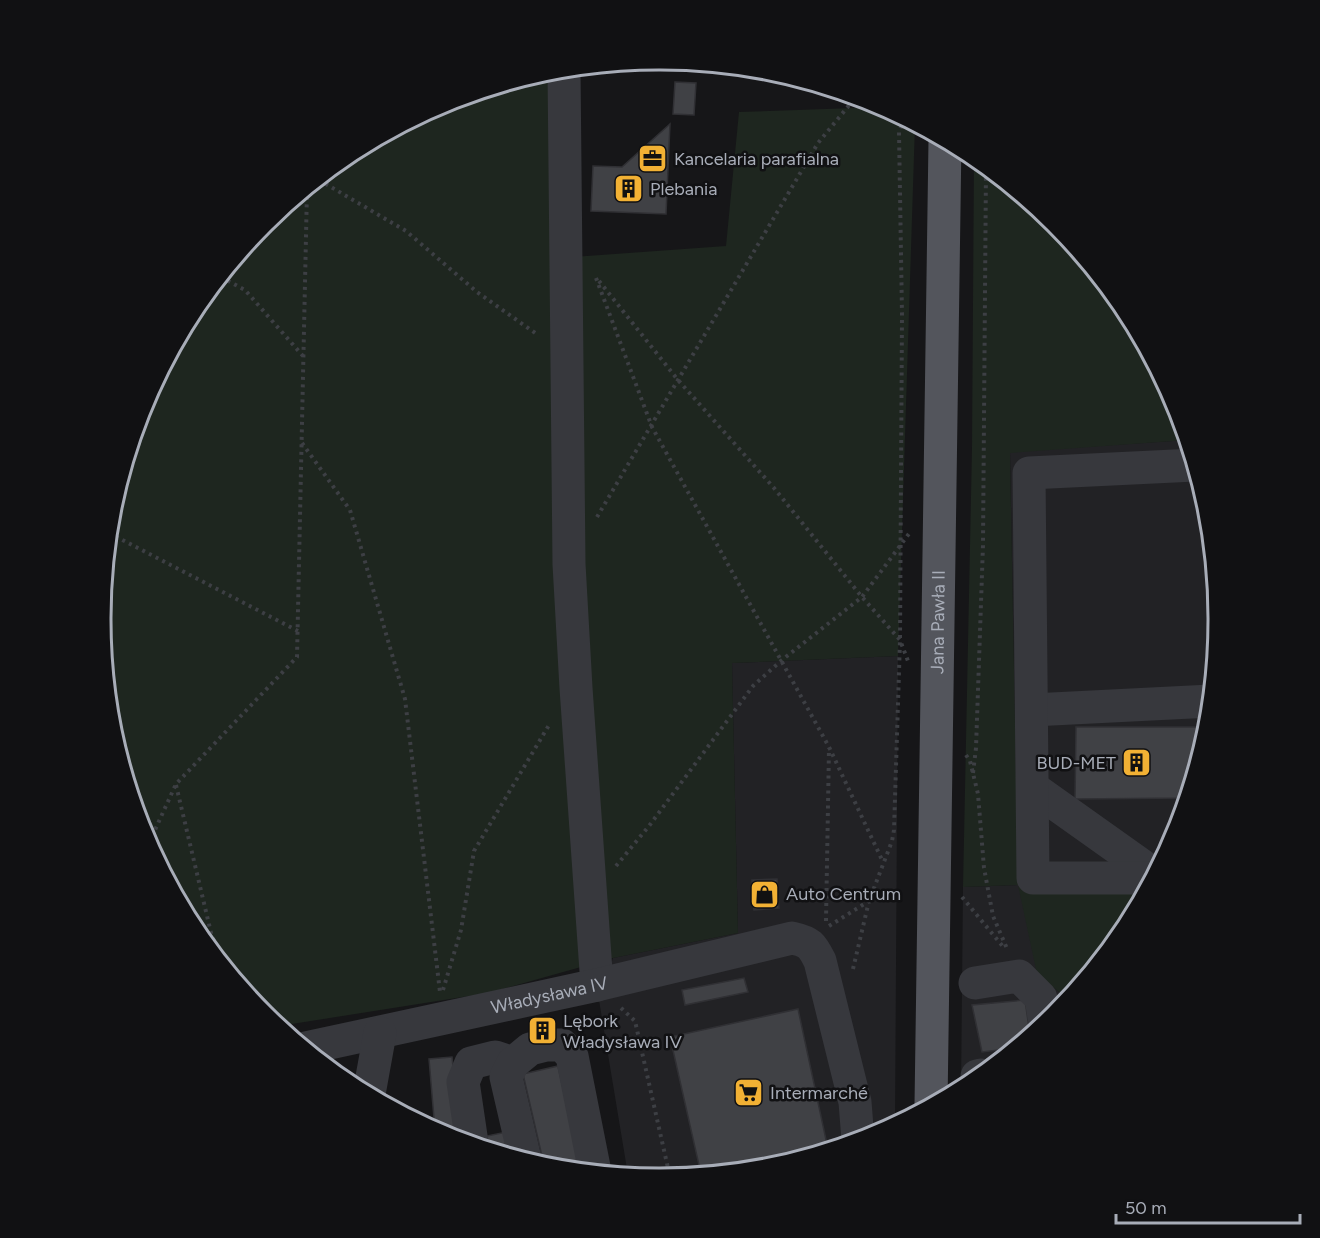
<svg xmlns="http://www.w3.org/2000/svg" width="1320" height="1238" font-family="Figtree,sans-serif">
<rect width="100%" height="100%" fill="#161618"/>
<g fill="#222225">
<polygon points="1187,440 1208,510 1219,619 1208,728 1176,833 1148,886 1037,974 1064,996 1065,1003 1055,1015 970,1084 961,1089 963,887 1018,885 1010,452"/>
<polygon points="898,656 895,1124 874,1136 769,1167 660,1178 628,1175 599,1000 613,958 738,933 732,663"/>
</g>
<g fill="#1e261f">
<polygon points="551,71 559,258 726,246 739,112 883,107 915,124 898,656 732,663 738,933 613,958 488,993 279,1026 264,1014 195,929 143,833 112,728 101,619 112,510 144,405 195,308 265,223 350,154 446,102"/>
<polygon points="974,157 1056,224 1125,309 1177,405 1187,440 1010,453 1018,885 1148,886 1125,930 1065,1003 1064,996 1037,974 1018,885 963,887 972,448"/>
</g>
<g fill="#404145" stroke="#303034" stroke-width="1.5">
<polygon points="675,82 696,83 694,115 673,114"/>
<polygon points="670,124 666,214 591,211 593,166 622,167"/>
<polygon points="1076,727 1208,727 1187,798 1075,799"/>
<polygon points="777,879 779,908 754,910 752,880"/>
<polygon points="744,978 748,992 685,1005 682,990"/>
<polygon points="1025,1000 1030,1035 1015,1048 982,1052 972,1005"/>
<polygon points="798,1009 828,1149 769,1167 701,1174 670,1037"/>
<polygon points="452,1057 460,1140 435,1130 429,1059"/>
<polygon points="558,1066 581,1170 544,1165 523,1074"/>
<polygon points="511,1131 516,1157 489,1149 487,1136"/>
</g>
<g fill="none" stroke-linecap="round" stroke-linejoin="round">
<g stroke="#3d3f44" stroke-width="4" stroke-dasharray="3 4.5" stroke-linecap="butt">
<polyline points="319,180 406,231 477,292 538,335"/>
<polyline points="221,277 245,290 303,356"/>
<polyline points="596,278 652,427 829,747 883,862"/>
<polyline points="599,281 678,380 774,488 862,597 900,640 908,661"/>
<polyline points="302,443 350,510 405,699 440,992"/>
<polyline points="597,517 818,143 856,97"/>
<polyline points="109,533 298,631"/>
<polyline points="966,755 970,761 978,794 984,868 993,916 1008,951"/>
<polyline points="973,773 976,748 983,545 986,167"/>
<polyline points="176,785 212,937 239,983"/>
<polyline points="149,843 176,784 297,657 307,189"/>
<polyline points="616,866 649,826 753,686 782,660 862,597 911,531"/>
<polyline points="962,897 1005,949"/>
<polyline points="826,921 829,748"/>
<polyline points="829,926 869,901"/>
<polyline points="853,969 869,901 892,841 894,830 900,640 902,315 899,132 904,119"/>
<polyline points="443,990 461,930 474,851 549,725"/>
<polyline points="621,1008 635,1021 670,1177"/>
</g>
<g stroke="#37383d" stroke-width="33">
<polyline points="564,69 569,564 576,688 597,985"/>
<polyline points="1032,710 1211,701"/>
<polyline points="1033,788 1154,874"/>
<polyline points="1152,878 1033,878 1029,473 1195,465"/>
<polyline points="975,983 1019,976 1041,998 1045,1023"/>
<path id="s1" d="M306,1048l291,-63 195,-47c18,4 20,7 28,23l35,141 3,38"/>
<polyline points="977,1076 981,1075"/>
<polyline points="369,1094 380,1033"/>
<polyline points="472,1143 463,1082 471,1063 495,1057 513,1063"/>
<polyline points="525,1159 506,1077 513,1063 530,1049 546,1045 562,1045 572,1056 595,1172"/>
</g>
<path stroke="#53555c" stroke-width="33" id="s2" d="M931,1105l14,-965"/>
</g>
<defs>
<symbol id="office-square" viewBox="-11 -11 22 22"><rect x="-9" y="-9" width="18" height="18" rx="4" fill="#f2b134" stroke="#111113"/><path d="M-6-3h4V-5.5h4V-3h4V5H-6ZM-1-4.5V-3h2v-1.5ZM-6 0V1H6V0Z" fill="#111"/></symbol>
<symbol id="building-square" viewBox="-11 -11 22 22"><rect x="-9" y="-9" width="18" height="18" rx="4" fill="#f2b134" stroke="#111113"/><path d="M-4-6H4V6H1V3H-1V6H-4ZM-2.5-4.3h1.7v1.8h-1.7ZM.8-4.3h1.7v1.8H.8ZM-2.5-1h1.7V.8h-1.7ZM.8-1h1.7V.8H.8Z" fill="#111"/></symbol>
<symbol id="shop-square" viewBox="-11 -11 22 22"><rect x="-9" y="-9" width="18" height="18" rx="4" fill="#f2b134" stroke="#111113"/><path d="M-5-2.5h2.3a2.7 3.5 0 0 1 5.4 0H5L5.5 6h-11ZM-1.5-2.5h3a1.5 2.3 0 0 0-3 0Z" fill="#111"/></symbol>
<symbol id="supermarket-square" viewBox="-11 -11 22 22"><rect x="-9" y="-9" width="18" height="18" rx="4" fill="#f2b134" stroke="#111113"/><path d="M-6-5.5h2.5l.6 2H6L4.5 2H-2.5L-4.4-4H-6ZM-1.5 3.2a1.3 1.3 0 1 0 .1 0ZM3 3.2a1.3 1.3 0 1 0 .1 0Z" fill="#111"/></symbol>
</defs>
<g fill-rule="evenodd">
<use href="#office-square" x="636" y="142" width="33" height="33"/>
<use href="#building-square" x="612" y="172" width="33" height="33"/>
<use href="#building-square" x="1120" y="746" width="33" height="33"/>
<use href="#shop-square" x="748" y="878" width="33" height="33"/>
<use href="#building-square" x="526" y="1014" width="33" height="33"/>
<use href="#supermarket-square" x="732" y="1076" width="33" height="33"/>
</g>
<g text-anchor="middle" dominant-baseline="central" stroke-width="5" stroke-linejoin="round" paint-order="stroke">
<g font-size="18" fill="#a8adb8" stroke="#111113" text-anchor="start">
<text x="674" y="159">Kancelaria parafialna</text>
<text x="650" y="189">Plebania</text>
<text x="1116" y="763" text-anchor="end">BUD-MET</text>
<text x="786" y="894">Auto Centrum</text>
<text x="563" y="1021">Lębork<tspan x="563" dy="21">Władysława IV</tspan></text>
<text x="770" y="1093">Intermarché</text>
</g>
<g font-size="18" fill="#a8adb8" stroke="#111113">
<text stroke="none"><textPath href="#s2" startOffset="483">Jana Pawła II</textPath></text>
<text stroke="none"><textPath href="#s1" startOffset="249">Władysława IV</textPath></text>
</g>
</g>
<path d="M0 0H1320V1238H0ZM659 70H660A548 548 0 0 1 1208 618V620A548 548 0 0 1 660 1168H659A548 548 0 0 1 111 620V618A548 548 0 0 1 659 70Z" fill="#111113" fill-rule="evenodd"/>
<path fill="none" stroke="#a8adb8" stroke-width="3" d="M659 70H660A548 548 0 0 1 1208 618V620A548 548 0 0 1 660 1168H659A548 548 0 0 1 111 620V618A548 548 0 0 1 659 70Z"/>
<path d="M1116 1214v9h184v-9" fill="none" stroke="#a8adb8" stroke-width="3"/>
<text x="1125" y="1214" font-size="18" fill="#a8adb8" stroke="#111113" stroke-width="4.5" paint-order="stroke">50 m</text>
</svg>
